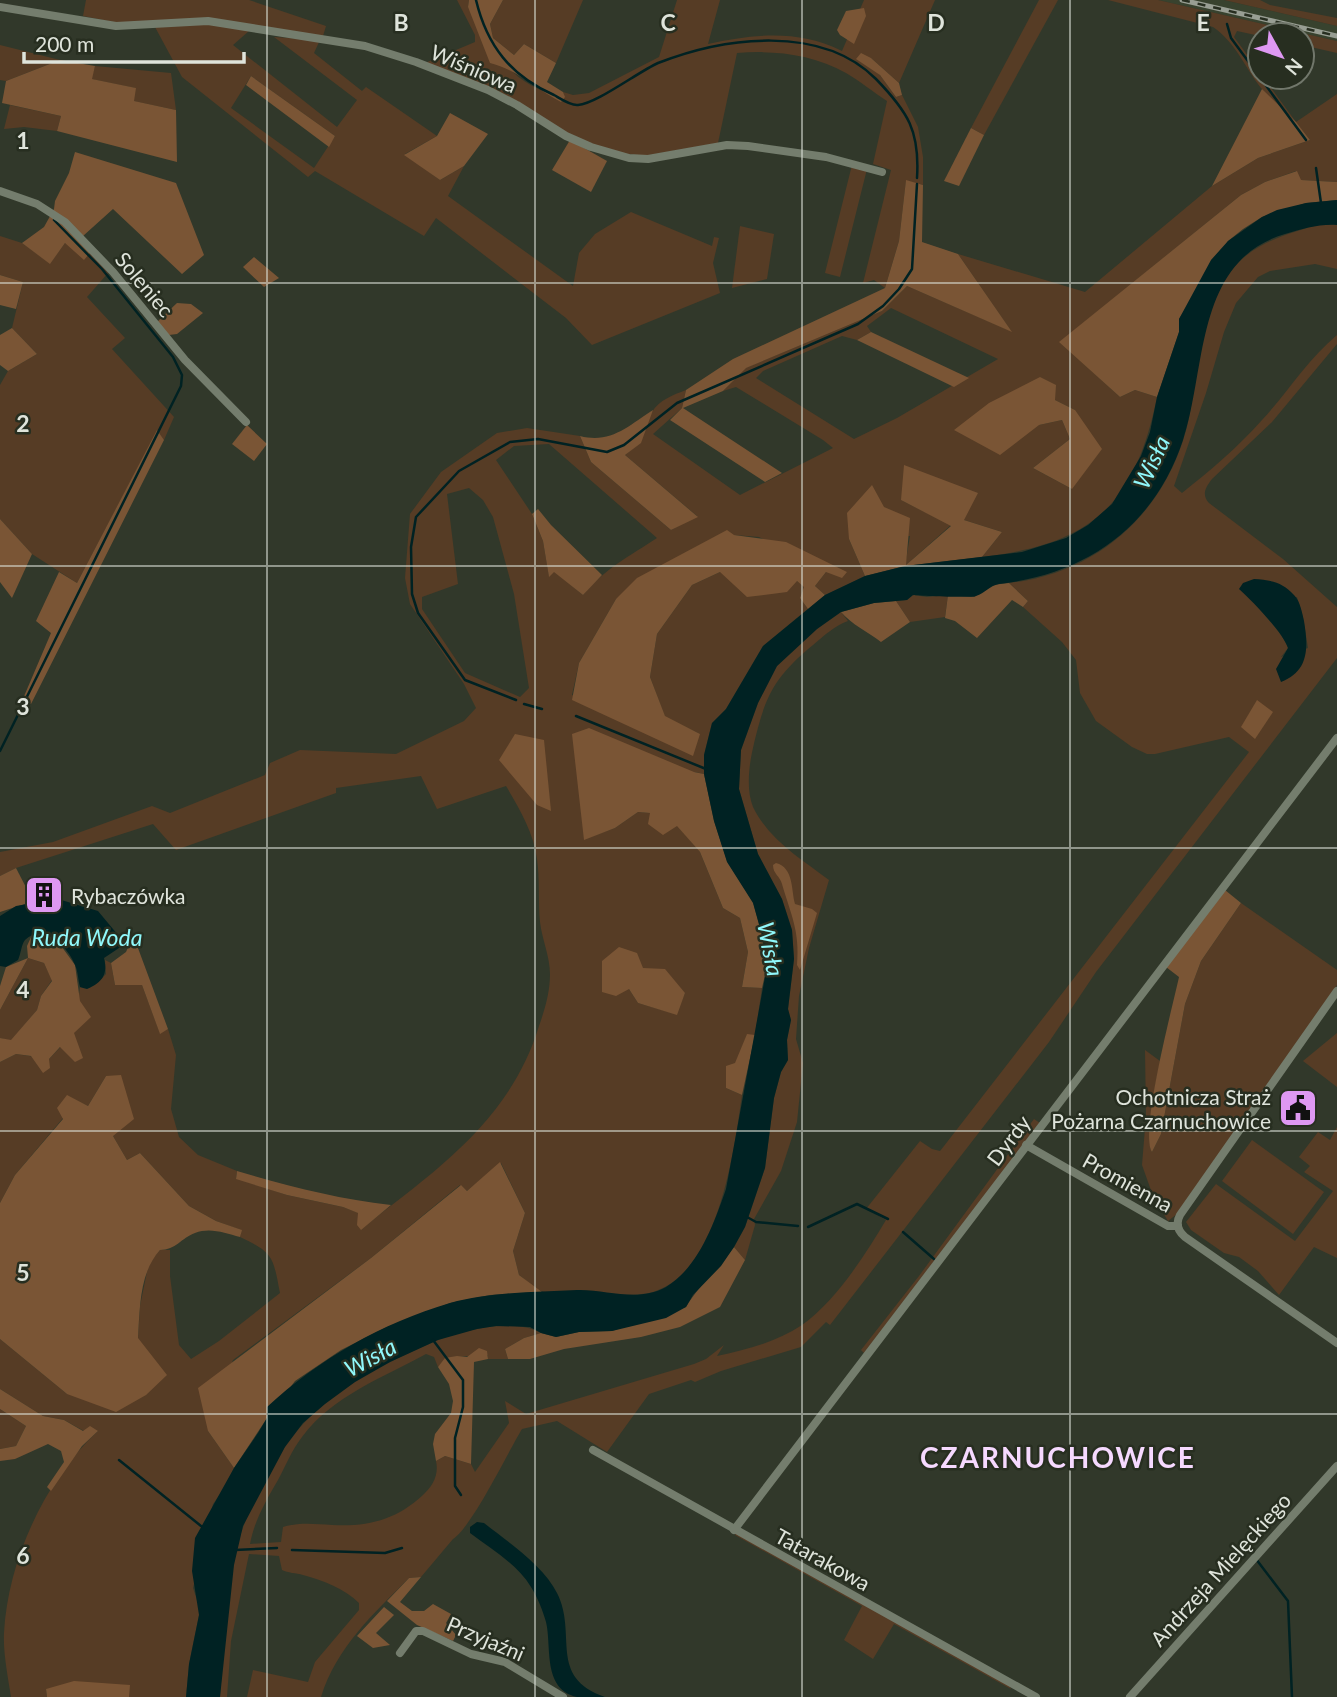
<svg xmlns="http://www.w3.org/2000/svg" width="1337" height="1697" font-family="Lato,sans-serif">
<rect width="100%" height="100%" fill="#31382a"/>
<polygon fill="#38422e" points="1158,0 1224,0 1337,26 1337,41"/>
<g fill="#563c25" fill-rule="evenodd">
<polygon points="86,0 249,0 326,26 323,36 210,19 118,23 83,16"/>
<path d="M457,0h12l-1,7c28,45 40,78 96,90l-1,-5 10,3 16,-2 70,-36 18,-57h43l-12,44c46,-10 90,-15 134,7l22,-51h71l-36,83 -28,-25 9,17 16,22 6,-2 16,32 5,30v28l-17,-4 -7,60 -14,47 -11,-8 -11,3 28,-113 -18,-6 14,-63c-14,-9 -27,-20 -41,-28 -33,-19 -72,-23 -109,-20l-19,90 -74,13 -32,-4 -34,-12 -78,-48 -75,-29 50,-21v-7z"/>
<polygon points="503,0 583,0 556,63 524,44 514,55 493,38 490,24"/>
<polygon points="1039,0 1058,0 984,135 971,128"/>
<path d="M1108,0h50l179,41v12l-35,-8v-10l-42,1 -23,-5 -3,6 26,35v5h3l33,45 41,-28v88l-37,-2 -4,-9 -31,11 -24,13 -181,147 60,55 15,-7 22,7c-22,108 -65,147 -175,160l20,-25 -101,-32 50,25 -46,41 5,-30 -61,3 16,37 -40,19 -10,-9 11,-14 -67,-35 -25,-2 -118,64 -37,64 -7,32 128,39 -35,-17 -15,-40 7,-43 35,-49 28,-13 77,9 8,6 -5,11 8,11 -45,37 -37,63 -14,14 -8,32v19l-9,-2 -111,67 31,-11 23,-16 12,1 27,12 23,27 23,56 17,10 8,34 -6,35 20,1 -7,47h-8l-21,53 16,7c-8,56 -23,177 -89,197 -18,5 -40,2 -59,0 -13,-2 -44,3 -53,-1 -7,-2 -15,-11 -22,-16l-6,-24 12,-38 -24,-50 -34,28 -7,-6 -89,73 -138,102 -25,71 26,37 -11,22 -10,14 -20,84 6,18v9l-10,49 -3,33h-57v-12l-83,4 1,8h-36c-3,-20 -8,-44 -7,-64 4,-73 41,-153 94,-202h-14l-20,-11 -21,-4 -43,-27v-50l67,55 71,-56 2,-32 9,-44 11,-12h10v26l9,69 12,14 28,-18 61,-48c-7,-36 -6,-40 -40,-56l1,-7 -25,-9 -27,-15 -49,-53 -13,7 -14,-24 -7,-60 -18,30 -21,-10 -4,22 -48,57 -15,28v-141l16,-8 33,5 25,-26 6,-46c11,5 18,-5 26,-13l-1,-14 6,3 4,22h27l18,48 8,-4 8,26 -5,54 8,28 19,18 39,16 -1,7 51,17 56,12 16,6 2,16c74,-58 149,-108 178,-203 6,-17 11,-34 11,-52 0,-17 -8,-35 -10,-52 -2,-21 0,-42 -3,-63 -3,-26 -18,-51 -31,-73l-69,23 -16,-33 -85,12v5l-160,57 -23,-26 -137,44 -16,8v-24l53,-10 99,-36 18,7 95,-38 5,-12 30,-13 96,4 68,-33 12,-13 -12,-24 -54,-80 -5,-26 5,-64 31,-42 56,-39 30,-5 53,8 11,26 80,68 26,-14 -72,-61c23,-18 15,-21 27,-43 7,-12 21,-17 34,-22l-4,18 -29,26 87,61 93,-47 -10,-8 -87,-53 -13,4 22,-23 137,-57 25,-25 104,45 -53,-77 127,38 127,-106 46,-28 52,-18c-14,-20 -35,-34 -49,-52 -17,-22 -25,-45 -48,-61zM891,308l107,51 -101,59 -43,21 -98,-61 7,-7 79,-35 15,4 14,-8 -4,-6zM1055,400l20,10 -3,79 -39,-21 37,-29 -8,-19 -23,5zM549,444l108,94c-27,18 -53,31 -74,57l-29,-24 -5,5 -6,-35 -11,-27 -36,-54 18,-14zM469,488l14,12 10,17 21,77 15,94 -9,9 -55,-24 -43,-64v-12l36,-13 -11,-90zM629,989l56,4 -9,21 -38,-11z"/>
<polygon points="1224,0 1260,0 1270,5 1337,18 1337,26"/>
<path d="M206,23l43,8 -16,14 104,82 20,-27 -83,-63 46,3 -6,13 48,38 4,-4 71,49 -32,18 35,26 24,-14 -16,30 125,90 6,-33 16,-19 36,-22 81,34 2,-9 5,1 -6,25 7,30 -128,52 -26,-27 -130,-100 -12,18 -109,-65 -7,6 -126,-100 -27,-50zM251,76l84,60 -21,32 -83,-60z"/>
<polygon points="0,45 60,60 6,81 0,80"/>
<polygon points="95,66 171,73 176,110 133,101 135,88 91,79"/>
<polygon points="10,105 61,116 57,131 24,127 4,129"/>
<polygon points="852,165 867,169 840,277 825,273"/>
<path d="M1320,224l17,1v44l-22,-5 -45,7 -12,6 -22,26 -12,29 -18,61 -32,93 8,7c29,-23 56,-46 80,-73 27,-29 45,-60 75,-85v9l-65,78 -60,57c-6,8 -11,15 -3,24l74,56 54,48v51l-241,314 -47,70 -219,283 -4,-3 -25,25 -80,24 -26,11 -4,-2 -42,14 -42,58 -50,-31 -35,8c-14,23 -50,98 -69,110l-32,38 -12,1c-35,35 -73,70 -88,119h-74l6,-27 55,12 7,-20 44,-52v-7c-15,-15 -35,-22 -56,-28 -7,-2 -15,-2 -21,-5l-3,-14 -30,-2 -18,87 -4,56h-7c4,-48 6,-107 18,-153 5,-21 15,-40 25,-59 11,-21 23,-44 41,-62 34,-36 79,-59 125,-79 28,-13 85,-27 112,-11l-17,5 -19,11 3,10h-20v-4c-17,2 -37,-2 -50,12l-4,-10 -8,-3c-42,23 -94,42 -124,83 -10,13 -16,28 -24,43 -11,19 -24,41 -28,64l31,-2 2,-15c17,-5 32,-3 49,-2 36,2 64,-5 91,-30 10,-9 16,-20 13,-34l9,-5 26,8 4,8 34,-49 -4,-22 21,13 168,-50 12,-5 18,-14 -7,11c28,-6 60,-14 85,-31 34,-24 63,-70 84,-105l-20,-11 54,-68 12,8 8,2 4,-5 305,-394 -20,-15 -74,17h-8l-15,-7 -36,-26 -16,-28 -4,-33 -14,-18 -39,-35 5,-6 -19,-18c92,-10 161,-75 180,-165 9,-45 14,-117 46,-152 23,-25 53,-32 85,-42zM1297,597l6,20 5,31 -27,9 7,-9c-5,-15 -22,-29 -30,-43z"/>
<polygon points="740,226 774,234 767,279 732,288"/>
<polygon points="0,236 22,243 50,263 65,243 91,252 108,273 87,297 125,338 112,349 174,417 164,440 157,431 77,583 32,554 0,519 0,385 8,371 37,354 12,328 23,282 0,275"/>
<polygon points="913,595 927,597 948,595 945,617 910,622 896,601 907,600"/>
<path d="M841,612l7,9c-14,5 -23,14 -35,24 -41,34 -48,52 -60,103 -4,17 -7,42 0,59 16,33 48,52 76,73l-20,68 -10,48 -3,43 7,24 -6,59 -16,49 -27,48 1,6 -10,35 -11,-13 11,-20 20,-59 9,-70 7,-26 7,-12 -1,-20 4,-20 -3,-11 6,-50 -2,-29 -10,-31 -24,-45 -19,-65 2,-39 17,-47 19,-37 40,-37z"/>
<path d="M1241,903l96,67v15l-160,229 -9,7 -15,-25 -11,-31 4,-49 -1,-66 15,11c-3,17 -16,77 -8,91l9,-18 24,-130 16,-43z"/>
<polygon points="28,958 44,963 52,980 41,996 37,1010 11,1041 0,1038 0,1010"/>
<polygon points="1337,1033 1337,1087 1303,1061"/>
<polygon points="1034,1119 1040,1123 864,1353 861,1350 919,1276"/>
<polygon points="1337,1127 1337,1258 1314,1247 1279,1295 1258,1271 1239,1257 1224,1253 1191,1230 1186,1222 1216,1184 1295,1241 1333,1191 1304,1172 1310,1166 1299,1157 1318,1132 1330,1140"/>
<polygon points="1252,1140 1324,1192 1293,1234 1222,1181"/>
<polygon points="0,1409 26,1426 16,1446 0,1449"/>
<polygon points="736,1533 1008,1684 1011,1689 894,1624 873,1659 844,1640 862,1606 735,1535"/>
</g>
<g fill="#7a5535">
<path d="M469,0h34l-13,24 3,14 21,17 10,-11 32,19 -9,19 16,10 2,5 -4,5c-24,-12 -45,-33 -71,-39l-22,-56z"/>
<polygon points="864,8 866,16 854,44 840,35 837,30 846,11"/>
<polygon points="861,53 871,58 899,83 902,95 896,97 880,75 856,59"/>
<polygon points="60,60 95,66 92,79 136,88 134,101 176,110 177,162 57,131 61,116 2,103 6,81"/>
<polygon points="251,76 335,136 329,147 246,85"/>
<polygon points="1262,89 1296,122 1310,140 1258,158 1212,186"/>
<polygon points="450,113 488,134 464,166 440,180 404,155 437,136"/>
<polygon points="971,128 984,135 959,186 944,181"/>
<polygon points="570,140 607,161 591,192 552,170"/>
<polygon points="75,152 176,183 204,255 182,274 113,209 83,236 94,248 84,260 65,243 50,264 22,243 44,227 54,209 55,201 69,173"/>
<polygon points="1297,171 1301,180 1337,182 1337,200 1306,203 1262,217 1243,229 1228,241 1179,319 1179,332 1157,397 1135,390 1120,397 1059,342 1241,195 1265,182"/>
<polygon points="906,180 923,185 922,242 958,254 1012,332 907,286 882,311 746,368 723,391 683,408 782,473 765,482 670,420 682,408 686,390 733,359 885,288 899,241"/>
<polygon points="254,257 279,278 264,287 243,267"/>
<polygon points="0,275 23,282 16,309 0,305"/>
<polygon points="177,303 191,304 203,313 177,334 169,335 157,322"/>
<polygon points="12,328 37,354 8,371 0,365 0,335"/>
<polygon points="871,332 969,378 954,387 857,340"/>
<polygon points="1040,377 1056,385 1055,400 1075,410 1102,449 1072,489 1033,468 1070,439 1062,420 1039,425 1000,455 954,430 989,403"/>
<path d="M653,410l-12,33 -16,12 73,62 -27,13 -80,-68 -11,-26c31,8 48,-10 73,-26z"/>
<polygon points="247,425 267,444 254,461 232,444"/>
<polygon points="157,430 164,440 31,704 22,701 51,633 36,621 59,572 77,583"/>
<polygon points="904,465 978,493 964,520 1002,532 982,557 905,566 865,576 849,539 847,513 872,485 884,507 910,518 906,565 951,526 901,500"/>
<polygon points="538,509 551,525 602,575 583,595 554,572 549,577 543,541 532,514"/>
<polygon points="0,519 32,554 12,598 0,582"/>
<polygon points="727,530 734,535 786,542 847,572 842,578 826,572 815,586 825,595 808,609 800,598 804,587 797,581 787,592 747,597 720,572 692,585 657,634 650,677 665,716 700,734 693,756 572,700 579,663 616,599 637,578"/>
<polygon points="1009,583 1028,601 1023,607 1012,600 977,638 955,621 945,618 948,595 974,597 992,585"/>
<path d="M896,601l14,21 -29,20c-13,-10 -30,-18 -40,-30l33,-9z"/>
<polygon points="1257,700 1273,712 1255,739 1241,727"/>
<polygon points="589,728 694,772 704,774 714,821 727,861 753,902 762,935 767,966 762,988 742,987 748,952 740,918 723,908 700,852 677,826 663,835 648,824 650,813 638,812 615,828 584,840 572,734"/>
<polygon points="515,734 544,740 551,811 537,805 499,760"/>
<path d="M776,863c18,5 15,26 19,41l17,5 5,4 -17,57 -3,-5c3,-34 -6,-50 -15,-81 -2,-8 -9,-10 -9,-19z"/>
<polygon points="16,868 31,897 31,902 0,912 0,876"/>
<path d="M1225,890l16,13 -40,58 -16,43 -24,130 -9,18c-13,-19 21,-147 27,-175l-13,-10z"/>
<polygon points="41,933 50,936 59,943 75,965 80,1001 91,1017 74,1033 83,1058 75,1062 60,1047 49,1059 50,1068 43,1073 31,1056 16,1054 0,1062 0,1038 11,1040 37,1010 41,996 52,981 44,963 28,958 0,1010 0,986 6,967 28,958 27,946 32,935"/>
<polygon points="135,940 168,1029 160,1034 142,985 115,985 111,963 126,952 130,943"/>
<polygon points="619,947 637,953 643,968 665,969 685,993 677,1015 638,1003 629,989 616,996 602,992 602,961"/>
<polygon points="747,1034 755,1035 742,1095 726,1088 726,1066 735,1063"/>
<path d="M121,1075l13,44 -21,17 14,24 13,-7 49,53 27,15 26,9 -2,7c-15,-4 -30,-10 -45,-4 -14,5 -19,17 -35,17 -21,23 -20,59 -22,88l29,37 -21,20 -30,17 -49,-18 -67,-55v-136l15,-28 48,-56 -6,-11 10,-13 21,11 18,-30z"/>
<polygon points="500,1162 525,1213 513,1251 519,1275 542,1292 490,1295 450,1303 385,1328 341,1350 295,1381 267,1418 234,1468 208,1431 198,1388 371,1258 461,1185 467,1191"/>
<path d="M237,1171c51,15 101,28 154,34l-30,25 -4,-5 1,-12 -15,-6 -56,-12 -51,-16z"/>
<path d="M734,1247l11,13 -25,47 -40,20 -39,10 -77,12 -34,10h-22l-3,-10 19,-11 17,-5 15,4 23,-5 33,-1 74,-24c13,-22 33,-39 48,-60z"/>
<polygon points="479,1348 487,1351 488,1359 474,1362 471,1464 445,1456 436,1461 433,1444 435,1434 451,1413 453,1401 449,1384 438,1367 445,1358 457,1356 467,1357"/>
<polygon points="0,1389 43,1416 64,1420 83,1431 90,1426 98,1431 82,1446 51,1491 47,1487 64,1462 61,1451 48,1444 15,1459 0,1461 0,1449 16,1446 26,1426 0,1409"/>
<polygon points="421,1577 400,1602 412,1611 424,1611 433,1604 451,1614 446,1623 456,1635 453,1641 417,1625 387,1601 409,1578"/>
<polygon points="384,1607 394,1615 376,1633 390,1645 373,1648 357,1636"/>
<polygon points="74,1681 130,1685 129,1697 47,1697 46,1689"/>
</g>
<g fill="#002223">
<path d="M1337,200v25c-19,-1 -34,4 -52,9 -91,27 -78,135 -102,206 -29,87 -96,134 -184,144 -10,2 -14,9 -23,12 -3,2 -56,0 -63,-1l-6,5 -33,3 -33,9 -24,17 -40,37 -19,37 -17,47 -2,39 19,65 24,45 10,31 2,29 -6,50 3,11 -4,20 1,20 -7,12 -7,26 -9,70 -20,59 -11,20 -13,19 -28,29 -7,12 -20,11 -54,13 -33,1 -23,5 -15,-4 -11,-6 -34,-1 -19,3 -39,11 -48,22 -35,20 -30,22 -22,19 -18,24 -42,79 -9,39 -14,132h-34l3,-33 10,-49 -7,-44 3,-33 39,-70 24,-35 9,-15v-11c52,-48 115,-84 183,-104 40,-11 85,-11 127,-13 30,-1 60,13 89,-3 33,-20 48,-64 60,-98l41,-223 -5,-31 -9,-32 -26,-41 -13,-41 -10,-47v-19l8,-32 14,-14 37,-63 62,-51 40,-19 40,-10 117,-14 44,-14 22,-13 24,-21 29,-48 9,-24 7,-35 22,-65v-13l32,-59 17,-19 34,-24 15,-7 29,-7z"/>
<path d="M1254,579c16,1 29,3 40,16 6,6 8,17 10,26 4,25 6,50 -23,61l-5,-13 12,-21c-6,-17 -36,-47 -49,-59l4,-6z"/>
<path d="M58,899l40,12 25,30 -1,5 -18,12c4,16 -1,24 -17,31l-7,-2c-2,-7 -2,-16 -5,-22 -7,-18 -32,-43 -50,-25 -4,5 -4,14 -7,20l-12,7 -6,-1v-50l16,-10z"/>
<path d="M477,1522l7,1c23,18 60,43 73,70 21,41 -10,84 48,104 -9,0 -20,0 -28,0 -35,-8 -25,-50 -31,-75 -3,-11 -9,-26 -15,-35 -14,-23 -40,-38 -61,-54v-6z"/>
</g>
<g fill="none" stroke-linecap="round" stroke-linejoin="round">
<g stroke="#002223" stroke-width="2.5">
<path d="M476,0c11,46 35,76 78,95 7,4 17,11 24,10 18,-1 60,-33 80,-42 66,-26 163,-39 218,16 32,33 44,52 41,99"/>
<polyline points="1227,24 1231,38 1306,140"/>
<polyline points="1316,168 1321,203"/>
<polyline points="516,700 465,680 418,613 412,594 411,547 416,517 459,471 510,442 538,439 607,452 624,445 677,403 858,324 883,306 899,289 912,269 917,184"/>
<polyline points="524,704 542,709"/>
<polyline points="576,716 706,769"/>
<polyline points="0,751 181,386 182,375 173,357 102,269 54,220"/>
<polyline points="747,1217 756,1222 798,1226"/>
<polyline points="808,1227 857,1204 888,1219"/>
<polyline points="903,1232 934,1259"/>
<polyline points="433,1340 463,1380 463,1407 455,1438 455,1486 461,1495"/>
<polyline points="119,1460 201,1526"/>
<polyline points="235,1550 277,1548"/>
<polyline points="292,1550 385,1553 402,1548"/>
<polyline points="1256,1559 1288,1601 1292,1697"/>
</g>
<g stroke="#747d6d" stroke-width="8">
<polyline points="0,7 116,26 208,21 365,46 416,62 488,90 517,105 566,136 591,147 629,158 648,159 727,145 748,146 826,157 882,172"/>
<polyline points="0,191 37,204 65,222 113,272 185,360 246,422"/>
<path d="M1337,991l-157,224c-5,9 -2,16 5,22l152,106"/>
<polyline points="1026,1145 1168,1226 1178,1226"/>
<polyline points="593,1450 1036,1697"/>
<polyline points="734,1530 1337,738"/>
<polyline points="400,1653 416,1631 423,1631 471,1654 505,1662 563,1697"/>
<polyline points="1130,1697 1337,1466"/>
</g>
<defs>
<polyline id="rail" points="1182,0 1337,36"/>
</defs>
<use href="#rail" stroke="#989e93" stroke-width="5"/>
<use href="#rail" stroke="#272e20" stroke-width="2.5" stroke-dasharray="8" stroke-linecap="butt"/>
</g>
<path fill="none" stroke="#dfe4db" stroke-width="2" stroke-opacity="0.55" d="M267,0v1697M535,0v1697M802,0v1697M1070,0v1697M0,283h1337M0,566h1337M0,848h1337M0,1131h1337M0,1414h1337"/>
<defs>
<symbol id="building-square" viewBox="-11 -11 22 22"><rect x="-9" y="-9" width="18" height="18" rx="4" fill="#de98f2" stroke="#272e20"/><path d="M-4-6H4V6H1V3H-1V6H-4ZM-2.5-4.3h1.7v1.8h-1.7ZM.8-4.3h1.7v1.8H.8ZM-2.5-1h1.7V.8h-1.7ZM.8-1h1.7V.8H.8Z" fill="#111"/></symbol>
<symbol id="civic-square" viewBox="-11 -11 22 22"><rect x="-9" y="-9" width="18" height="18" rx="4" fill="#de98f2" stroke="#272e20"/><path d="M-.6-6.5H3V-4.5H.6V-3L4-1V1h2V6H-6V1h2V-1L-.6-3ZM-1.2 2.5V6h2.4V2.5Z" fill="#111"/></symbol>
</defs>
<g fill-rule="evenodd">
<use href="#building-square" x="22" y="873" width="44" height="44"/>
<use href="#civic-square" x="1276" y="1086" width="44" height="44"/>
</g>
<g text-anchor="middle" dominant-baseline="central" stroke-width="5" stroke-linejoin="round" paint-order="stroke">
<g font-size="21" fill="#dfe4db" stroke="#272e20">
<text transform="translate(474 68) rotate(23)">Wiśniowa</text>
<text transform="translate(145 284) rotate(50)">Soleniec</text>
<text transform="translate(1008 1140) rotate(-53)">Dyrdy</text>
<text transform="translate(1128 1182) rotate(29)">Promienna</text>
<text transform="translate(823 1559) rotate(29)">Tatarakowa</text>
<text transform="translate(1220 1569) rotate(-48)">Andrzeja Mielęckiego</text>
<text transform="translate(486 1638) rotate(23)">Przyjaźni</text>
</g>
<g font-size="21" fill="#dfe4db" stroke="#272e20" text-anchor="start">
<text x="71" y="895">Rybaczówka</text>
<text x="1271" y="1096" text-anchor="end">Ochotnicza Straż<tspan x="1271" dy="24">Pożarna Czarnuchowice</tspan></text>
</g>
<g font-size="23" font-style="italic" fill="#90f8fb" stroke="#272e20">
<text transform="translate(1151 462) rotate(-65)">Wisła</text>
<text x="87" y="937">Ruda Woda</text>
<text transform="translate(771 949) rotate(79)">Wisła</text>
<text transform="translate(370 1357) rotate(-28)">Wisła</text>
</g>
<g font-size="28" font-weight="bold" letter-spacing="2" fill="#f6d9ff" stroke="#272e20">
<text x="1058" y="1457">CZARNUCHOWICE</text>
</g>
</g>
<g font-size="23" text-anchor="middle" font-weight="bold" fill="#dfe4db" stroke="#272e20" stroke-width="5" stroke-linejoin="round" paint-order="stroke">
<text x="401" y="31">B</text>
<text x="668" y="31">C</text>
<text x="936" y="31">D</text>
<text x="1203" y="31">E</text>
<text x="23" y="149">1</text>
<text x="23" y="432">2</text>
<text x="23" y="715">3</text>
<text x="23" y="998">4</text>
<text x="23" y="1281">5</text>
<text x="23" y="1564">6</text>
</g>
<g transform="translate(1281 56) rotate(130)"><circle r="33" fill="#272e20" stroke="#71776b" stroke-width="2"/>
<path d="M0-5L12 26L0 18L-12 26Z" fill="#de98f2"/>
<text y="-10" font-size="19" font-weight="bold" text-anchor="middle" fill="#dfe4db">N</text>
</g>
<path d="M24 52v10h220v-10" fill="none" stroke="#dfe4db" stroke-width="3.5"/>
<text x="35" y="52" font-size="21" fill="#dfe4db" stroke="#272e20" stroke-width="5" paint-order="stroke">200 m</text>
</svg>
